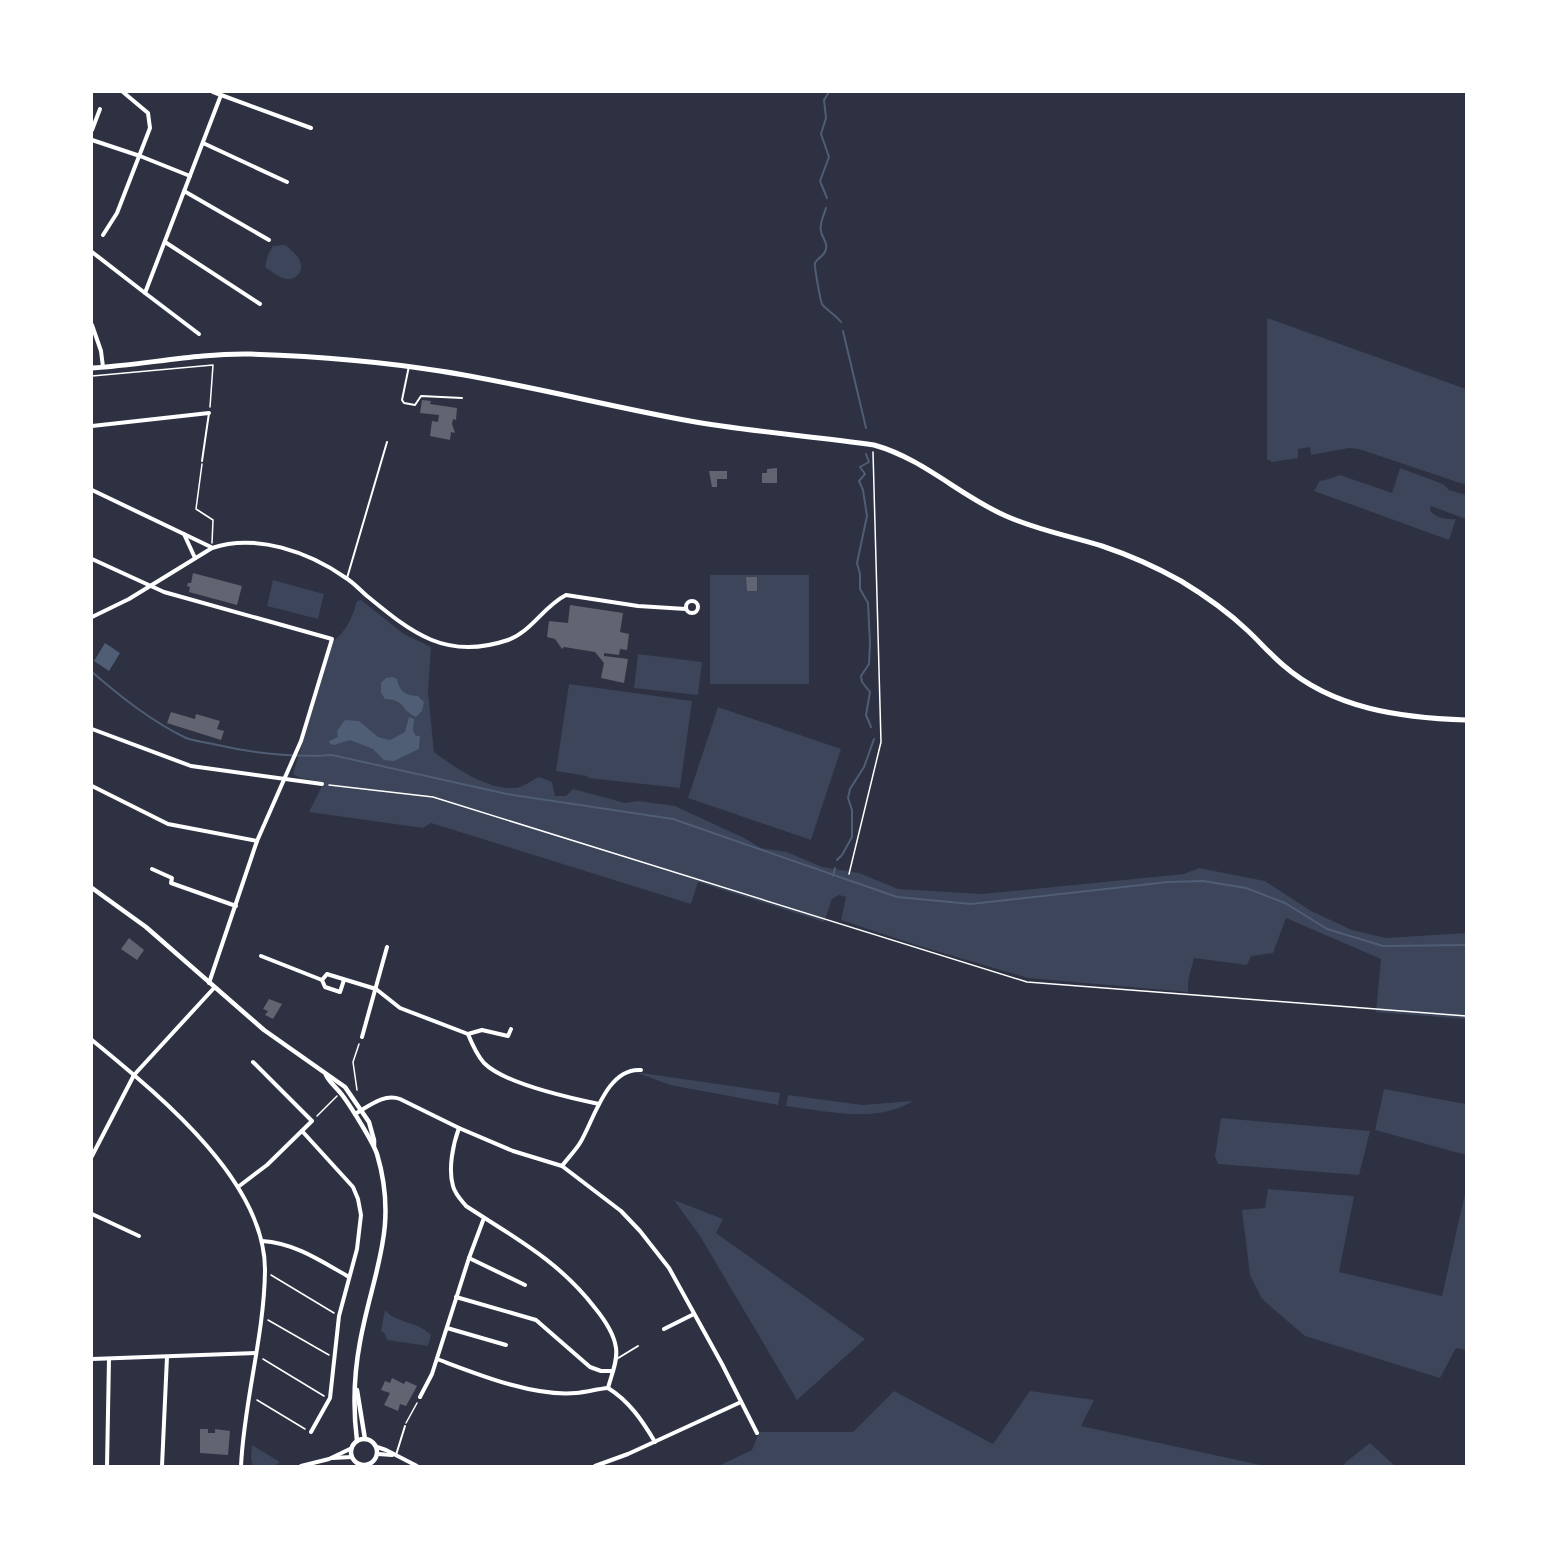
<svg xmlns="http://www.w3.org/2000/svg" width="1558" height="1558" font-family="'Open Sans',sans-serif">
<rect width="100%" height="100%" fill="#2d3142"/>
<g fill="#3c4559">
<path d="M285,245c5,4 11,9 14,14 6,10 -1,21 -12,20 -8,-1 -16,-8 -22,-12l3,-12 5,-9z"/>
<polygon points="1267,318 1466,389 1466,485 1359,449 1349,448 1311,455 1310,447 1298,449 1298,458 1272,462 1267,459"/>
<path d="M1400,468l43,16 6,6 17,5v24l-35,-13 -1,4c5,8 18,10 26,9l-7,21 -135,-49 6,-11 2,1 18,-6 52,18z"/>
<rect x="710" y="575" width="99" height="109"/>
<polygon points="273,580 324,594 318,619 267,606"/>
<path d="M361,600l43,34 27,13 -3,45 6,60c22,16 51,37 80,36 8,0 18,-8 25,-11l13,5 3,14h11l7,-7 52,14 13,-2 37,5 69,32 17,10 26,4 35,15 37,6 39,16 84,5 202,-20 15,-6 66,13 46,30 41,19 34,8 80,-5v86l-90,-7 5,-53 -95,-41 -13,35 -22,3 -4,9 -53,-7 -6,23v11l-160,-14 -109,-32 -78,-26 5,-23 -7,-2 -7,4 -8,23 -126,-40 -7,22 -260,-81 -8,5 -114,-16 15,-30 -24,-4 -7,-4 40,-132c14,-13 19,-23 24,-41z"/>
<polygon points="638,654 702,662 698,695 634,688"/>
<polygon points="569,684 692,701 680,788 588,778 587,776 556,771"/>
<polygon points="718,707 841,749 811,840 688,798"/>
<polygon points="635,1072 780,1093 778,1105 670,1085"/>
<polygon points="1384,1089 1466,1104 1466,1155 1375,1130"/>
<path d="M788,1095l74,10 51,-4c-37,23 -86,10 -127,5z"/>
<polygon points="1221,1118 1370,1131 1359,1175 1218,1164 1215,1156"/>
<polygon points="1268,1189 1354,1196 1339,1272 1442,1296 1466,1189 1466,1350 1456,1348 1440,1378 1305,1336 1262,1299 1250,1275 1242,1210 1265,1208"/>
<polygon points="674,1200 723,1219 716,1233 865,1339 797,1400 700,1236"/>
<path d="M385,1310c12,14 31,10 46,25l-3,11 -41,-6 -2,-6 -4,-3z"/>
<polygon points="894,1391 993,1444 1030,1391 1094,1400 1081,1426 1265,1466 718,1466 752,1450 759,1432 853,1432"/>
<polygon points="1370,1443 1395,1466 1343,1466 1346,1462"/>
<polygon points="252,1445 280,1462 275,1466 253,1466 251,1458"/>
</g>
<g fill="#4f5d75">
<polygon points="105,643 120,653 109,671 94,661"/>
<path d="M393,677l4,2c2,12 9,17 21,17l6,6 -2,9 -6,6c-16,-7 -10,-17 -31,-18l-4,-6v-10l5,-5z"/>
<polygon points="409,717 414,719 413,731 416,736 420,736 419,749 394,761 384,760 373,749 350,740 334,745 330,744 329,741 338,737 337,731 345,720 359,721 378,737 390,740 405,732"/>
</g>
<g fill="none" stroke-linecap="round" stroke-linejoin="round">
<g stroke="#4f5d75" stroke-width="2">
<polyline points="827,198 820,181 829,157 821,134 826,118 824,100 829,92"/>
<path d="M826,208c-2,7 -7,16 -5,23 1,7 7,11 5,18 -1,7 -8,8 -11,14 -1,2 5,36 7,41 3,5 13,10 19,18"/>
<polyline points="843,331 866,428"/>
<polyline points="866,454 869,462 860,467 865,474 859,481 863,490 867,516 857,563 860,574 860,589 868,603 870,643 869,664 861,676 862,682 870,692 866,715 871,727"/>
<path d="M92,672c29,25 59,49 94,66 8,3 18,4 27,6 39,9 79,14 119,11l175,39 166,25 224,78 74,7 197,-22 35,-1 43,7 39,15 42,26 56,17 83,-1"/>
<polyline points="837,860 842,855 852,837 852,810 848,798 850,789 864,767 874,739"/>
<polyline points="833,876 835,868"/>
</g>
</g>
<g fill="#626471">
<polygon points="422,400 431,401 430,404 457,408 456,420 453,419 452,424 455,433 451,432 450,440 430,436 432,421 438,422 439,415 420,413"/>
<polygon points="777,468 777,483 762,483 762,473 767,473 767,469"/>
<polygon points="709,471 727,471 727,479 717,479 717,487 712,487"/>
<polygon points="193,573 242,586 237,605 189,592 190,587 187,586 188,583 191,583"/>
<polygon points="746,577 757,577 757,591 747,591"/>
<polygon points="570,605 623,613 620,632 629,634 627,650 620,649 619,655 604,653 604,656 628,659 624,683 601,678 604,663 595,652 564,647 562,649 555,639 547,637 549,621 568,623"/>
<polygon points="171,712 195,719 196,714 220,721 217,729 224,731 221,740 167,723"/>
<polygon points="129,938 144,950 137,960 121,949"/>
<polygon points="269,999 282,1004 273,1019 265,1015 268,1011 263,1009"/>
<polygon points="392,1378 404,1384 406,1381 417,1386 406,1406 400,1404 398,1411 384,1405 390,1393 381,1390 385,1381 390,1383"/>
<polygon points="200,1429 208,1429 208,1433 215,1433 215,1429 230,1431 228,1455 200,1453"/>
</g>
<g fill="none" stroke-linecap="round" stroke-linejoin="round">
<g stroke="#fff" stroke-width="1.5">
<polyline points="92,376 213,365 210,407"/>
<polyline points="202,464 196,509 213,520 212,543"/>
<polyline points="329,785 433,797 1027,982 1466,1016"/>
<polyline points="849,874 881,742 873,452"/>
<polyline points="357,1090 353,1062 359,1044"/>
<polyline points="317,1116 337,1096"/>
<polyline points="271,1275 334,1313"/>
<polyline points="268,1320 329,1355"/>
<polyline points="263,1359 324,1396"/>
<polyline points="257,1400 305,1429"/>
<polyline points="406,1423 417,1403"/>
</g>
<g stroke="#fff" stroke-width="2">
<polyline points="409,366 402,400 404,403 415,405 421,396 462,398"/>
<polyline points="202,461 209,413"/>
<polyline points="347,578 387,442"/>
<polyline points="615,1360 638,1346"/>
<polyline points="396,1455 405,1426"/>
</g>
<g stroke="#fff" stroke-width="4">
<polyline points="213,92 311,128"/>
<polyline points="92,130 100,109"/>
<polyline points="92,140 140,156 190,176"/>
<polyline points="203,143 287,182"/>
<polyline points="184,191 269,240"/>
<polyline points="103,235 117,213 150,128 148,113 123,92"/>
<polyline points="165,242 260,304"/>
<polyline points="92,252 145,293 221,95"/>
<polyline points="145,293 199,334"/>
<polyline points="92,325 101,351 103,367"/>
<polyline points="92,426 209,413"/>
<polyline points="92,490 211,547"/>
<polyline points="184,534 195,558"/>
<polyline points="92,559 164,592 332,639 301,741 257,841 209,983"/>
<circle cx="692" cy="607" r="6"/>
<path d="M92,617l37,-18 83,-51c44,-15 97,4 134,30 8,5 14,12 21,18 45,37 79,65 141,44 23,-8 36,-34 58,-45l72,11 48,3"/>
<polyline points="92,729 191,766 322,784"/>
<polyline points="92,786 168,824 257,841"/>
<polyline points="152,869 172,878 171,883 236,906"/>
<polyline points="261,956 322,980"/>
<path d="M344,980l-4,12 -15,-5 -3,-7 5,-6 3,1 46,14 24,19 68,26c4,10 9,21 16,29 20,20 86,35 115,41"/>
<polyline points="468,1034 482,1030 508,1036 511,1029"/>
<polyline points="362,1037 387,947"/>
<path d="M92,1040c64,53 174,140 173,231 -1,66 -21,130 -24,195"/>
<path d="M355,1114c14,-8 29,-21 45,-15l59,29 54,23 49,15 59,45 19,20 29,37 53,96 35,69"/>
<path d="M459,1128c-6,16 -11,41 -6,58 2,8 8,14 13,20 49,32 93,55 129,102 9,11 19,25 21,40 2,13 -5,28 -8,40"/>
<polyline points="302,1131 353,1187 358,1199 361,1215 357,1249 339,1316 330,1398 311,1432"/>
<polyline points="92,1156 134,1075 214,988"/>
<path d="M562,1166c6,-8 13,-15 18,-23 14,-23 27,-76 61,-73"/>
<polyline points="238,1187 267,1165 312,1121 253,1062"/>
<polyline points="92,1214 139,1236"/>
<path d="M262,1241c33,2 59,20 87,36"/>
<polyline points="469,1258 525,1285"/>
<polyline points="456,1297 536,1320 590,1367 601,1371 612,1371"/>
<polyline points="447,1328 506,1345"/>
<polyline points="664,1329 694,1314"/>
<polyline points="92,1359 256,1353"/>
<path d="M437,1359c40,15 96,38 139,34 11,-1 21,-4 32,-5"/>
<path d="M608,1388c21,13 34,32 47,54"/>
<polyline points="420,1397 432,1374 469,1258 484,1218"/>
<polyline points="377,1447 386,1450 417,1466"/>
<polyline points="378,1454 392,1455"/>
<polyline points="332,1458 352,1457"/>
<polyline points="107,1466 109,1359"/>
<polyline points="162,1466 167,1357"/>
<polyline points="301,1466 329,1459 352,1448"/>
<polyline points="595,1466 628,1454 741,1402"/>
</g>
<g stroke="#fff" stroke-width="4.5">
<polyline points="92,888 146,927 264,1030 345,1087 369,1122 374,1140 374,1146"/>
<path d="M326,1075c4,8 11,13 17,21 8,11 30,46 34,58 22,74 -4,117 -17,188 -6,32 -7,67 -3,99"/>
<polyline points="357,1390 365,1439"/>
<circle cx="364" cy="1452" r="13"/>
</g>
<path stroke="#fff" stroke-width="5" d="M92,368c52,-3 105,-15 158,-14 63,2 128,7 190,17 84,13 166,35 250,50 61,11 123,15 184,24 50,14 86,51 132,71 31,14 64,20 96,30 27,9 54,21 79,35 23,14 46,30 66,49 12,11 23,24 36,35 50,44 119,53 183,55"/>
</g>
<rect width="1558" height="1558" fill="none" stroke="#ffffff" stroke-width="186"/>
</svg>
